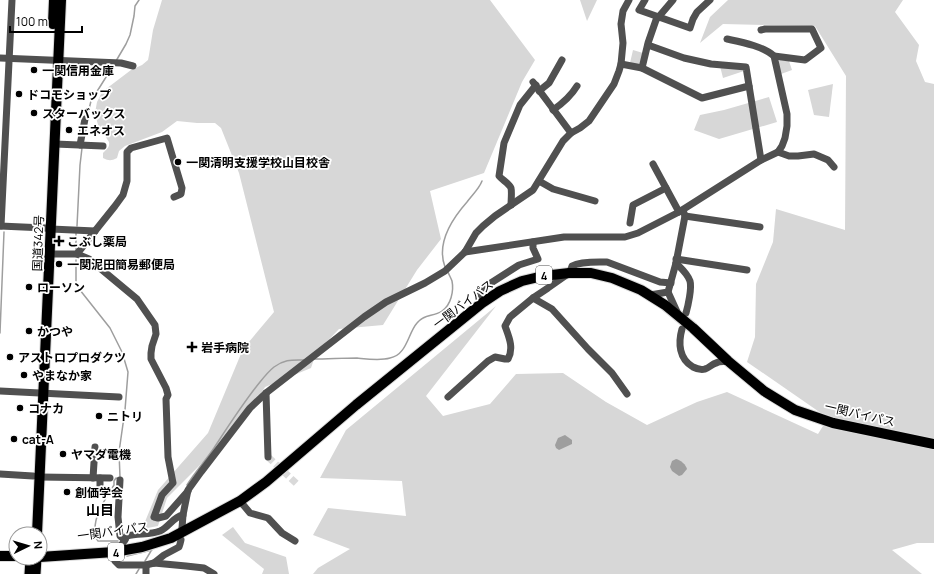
<svg xmlns="http://www.w3.org/2000/svg" width="934" height="574" font-family="Manrope,'Noto Sans JP',sans-serif">
<rect width="100%" height="100%" fill="#fff"/>
<g fill="#d7d7d7">
<path d="M162,0h328l45,60 -13,22 -38,91 -54,18 11,48 -24,31 -34,55 -44,4 -23,24 -5,15 -46,19 -22,35 -76,76 -9,28 -16,3 16,-39 50,-57 35,-84 31,-37 -35,-139 -18,-45 -6,-5h-18l-20,-2 -15,11 -37,14 -6,5 -2,7c-6,3 -8,3 -14,0v-5c4,-4 7,-6 6,-11l-11,-17 -3,-12 2,-11 5,-10 29,-22 11,-5 6,-5 1,-5 4,-25z"/>
<polygon points="580,0 597,0 587,21"/>
<polygon points="728,0 903,0 895,12 919,45 916,61 925,82 934,84 934,543 917,543 892,550 922,574 313,574 318,568 350,549 313,535 328,508 406,516 402,481 320,478 346,430 496,306 426,396 443,416 490,404 516,374 563,373 606,402 647,425 697,402 727,392 818,434 828,418 747,362 755,337 756,284 773,242 776,209 845,230 846,76 815,26 723,24 700,43 710,17"/>
<polygon points="633,50 643,53 640,66 630,63"/>
<polygon points="780,60 789,61 792,70 781,74 777,63"/>
<polygon points="720,66 743,69 744,71 723,78"/>
<polygon points="833,84 829,117 814,115 808,90"/>
<polygon points="769,97 777,122 719,139 694,130 700,115 724,110"/>
<polygon points="233,527 245,543 286,557 289,574 262,574 264,569 222,535"/>
</g>
<g fill="#9e9e9e">
<polygon points="565,435 572,440 572,444 559,450 556,448 555,445 558,438"/>
<path d="M676,459c5,1 10,6 11,10l-5,6 -3,1 -7,-5 -2,-4 2,-6z"/>
</g>
<g fill="none" stroke-linecap="round" stroke-linejoin="round">
<g stroke="#9e9e9e" stroke-width="1.5">
<polyline points="116,61 126,44 130,35 134,16 135,6 139,0"/>
<polyline points="87,117 91,101 113,66"/>
<polyline points="77,226 80,165 82,148"/>
<polyline points="76,251 76,233"/>
<polyline points="76,260 76,285 110,328 122,352 128,372 125,410 119,452 120,477"/>
<path d="M445,267c-9,-24 7,-48 22,-65 5,-7 12,-13 15,-21"/>
<polyline points="0,333 4,232"/>
<path d="M313,359c15,0 29,-1 44,-1 10,1 23,3 33,0 17,-3 18,-25 27,-35 7,-9 16,-6 25,-12 9,-6 12,-20 10,-30 -1,-3 -3,-6 -4,-9"/>
<path d="M187,485c8,-13 19,-25 27,-37 15,-23 29,-45 46,-66 4,-5 9,-11 14,-15 11,-8 18,-7 30,-7"/>
<path d="M118,541h-20c-3,-3 -2,-5 -3,-9 -1,-18 10,-32 19,-47v-4l2,-3 3,1"/>
<polyline points="127,556 152,550"/>
<polyline points="145,561 151,551"/>
<polyline points="136,574 139,569"/>
</g>
<polyline stroke="#d9d9d9" stroke-width="7" stroke-dasharray="7 3.5" stroke-linecap="butt" points="268,457 297,484"/>
<defs>
<g id="major">
<polyline points="29,574 30,558"/>
<polyline points="36,574 37,558"/>
</g>
<g id="highway">
<polyline points="53,24 54,0"/>
<polyline points="37,534 61,0"/>
<polyline points="0,556 16,556"/>
<polyline points="40,557 114,552 142,547 171,538 240,501 266,482 356,405 482,303 500,291 522,281 543,276 569,273 591,273 612,278 641,290 665,305 693,328 728,361 764,391 795,410 833,423 934,444"/>
</g>
</defs>
<use href="#major" stroke="#dbdbdb" stroke-width="11"/>
<use href="#highway" stroke="#dbdbdb" stroke-width="12"/>
<g stroke="#505050" stroke-width="7">
<polyline points="645,0 639,10 690,28 693,19 697,12 710,0"/>
<polyline points="761,30 765,29 812,29 821,48 805,60 774,56"/>
<polyline points="648,45 684,58 711,64 746,67 761,160"/>
<polyline points="0,58 121,63 133,66"/>
<polyline points="621,64 642,68 702,98 749,86"/>
<polyline points="642,68 648,43 656,20 673,0"/>
<polyline points="533,82 571,133"/>
<polyline points="539,91 549,83 562,60"/>
<path d="M553,110c10,-7 18,-14 24,-24"/>
<polyline points="55,144 103,146"/>
<polyline points="80,145 85,119"/>
<polyline points="778,152 789,156 798,156 814,154 828,160 834,167"/>
<polyline points="653,164 679,212"/>
<polyline points="539,181 553,189 595,201"/>
<path d="M511,205c0,-4 1,-13 0,-17 -2,-5 -9,-8 -12,-12l5,-33 16,-38 16,-20"/>
<polyline points="685,216 760,227"/>
<polyline points="630,223 633,205 666,188"/>
<polyline points="0,226 45,228 51,229 95,231"/>
<polyline points="1,226 12,0"/>
<path d="M465,252l99,-15h61l13,-4 41,-21 82,-52 17,-8 4,-6 3,-8 2,-12v-12l-13,-58c-11,-10 -33,-14 -47,-17"/>
<polyline points="50,254 77,254 95,231 115,206 123,195 127,181 127,152 131,148 167,138 182,188 181,194 174,197"/>
<polyline points="77,254 89,259 137,299 155,325 156,334 152,346 151,353 151,359 166,388 168,395 166,399 168,457 173,483 162,495 154,517 158,518 166,516 188,491"/>
<polyline points="676,259 747,270"/>
<path d="M676,263c5,5 12,11 14,18 2,7 -2,25 -4,32"/>
<path d="M572,273l-1,-4 1,-3c9,-5 25,-4 35,-4l53,20 11,1"/>
<polyline points="668,292 678,314"/>
<polyline points="650,295 668,292 676,263 685,216 683,210"/>
<polyline points="533,298 552,309 588,349 612,373 627,394"/>
<polyline points="486,301 481,295 480,292 483,288 519,265 538,259 533,248 533,242"/>
<path d="M682,329c-4,14 -3,30 11,38 4,2 9,3 12,2 4,-1 7,-5 11,-6 4,-2 8,-1 12,-2"/>
<polyline points="0,391 119,397"/>
<polyline points="266,393 268,457"/>
<path d="M448,397l40,-36 7,-4 10,2h3c6,-11 1,-22 -3,-33l5,-9 23,-19 15,-10 20,-14"/>
<polyline points="0,474 33,476"/>
<polyline points="39,477 110,478"/>
<polyline points="93,478 95,447"/>
<polyline points="120,480 118,517 120,536 125,540"/>
<polyline points="100,491 100,478"/>
<polyline points="240,501 250,513 268,518 282,533 295,541"/>
<polyline points="182,528 183,515 188,490 201,472 250,408 266,393 364,317 386,302 425,283 445,271 465,252 476,233 483,226 495,216 533,190 563,141 571,133 580,128 589,121 614,84 619,71 621,64 623,43 621,24 623,11 629,0"/>
<path d="M121,546l6,-10c11,-3 23,-1 33,-5 9,-4 13,-14 23,-16"/>
<polyline points="114,552 115,561 119,565 146,565 154,563 186,566 204,568 214,574"/>
<polyline points="154,563 164,555 179,547 180,544 181,540"/>
<polyline points="146,574 146,565"/>
</g>
<use href="#major" stroke="#000" stroke-width="9"/>
<use href="#highway" stroke="#000" stroke-width="10"/>
</g>
<g fill="#000" stroke="#fff" stroke-width="1.5">
<circle cx="34" cy="70" r="4"/>
<circle cx="19" cy="94" r="4"/>
<circle cx="34" cy="113" r="4"/>
<circle cx="69" cy="130" r="4"/>
<circle cx="178" cy="162" r="4"/>
<path d="M57 235h4v4h4v4h-4v4h-4v-4h-4v-4h4z"/>
<circle cx="59" cy="264" r="4"/>
<circle cx="29" cy="287" r="4"/>
<circle cx="29" cy="331" r="4"/>
<path d="M190 341h4v4h4v4h-4v4h-4v-4h-4v-4h4z"/>
<circle cx="10" cy="357" r="4"/>
<circle cx="24" cy="375" r="4"/>
<circle cx="20" cy="408" r="4"/>
<circle cx="99" cy="416" r="4"/>
<circle cx="14" cy="439" r="4"/>
<circle cx="63" cy="454" r="4"/>
<circle cx="67" cy="492" r="4"/>
</g>
<g text-anchor="middle" dominant-baseline="central" stroke-width="3.5" stroke-linejoin="round" paint-order="stroke">
<g fill="#fff" stroke="#4c4c4c" stroke-width="1">
<rect x="536" y="266" width="16" height="18" rx="3"/>
<rect x="108" y="543" width="16" height="18" rx="3"/>
</g>
<g font-size="11" font-weight="bold" fill="#000">
<text x="544" y="275">4</text>
<text x="116" y="552">4</text>
</g>
<g font-size="12" font-weight="bold" fill="#000" stroke="#fff" text-anchor="start">
<text x="42" y="70">一関信用金庫</text>
<text x="27" y="94">ドコモショップ</text>
<text x="42" y="113">スターバックス</text>
<text x="77" y="130">エネオス</text>
<text x="186" y="162">一関清明支援学校山目校舎</text>
<text x="67" y="241">こぶし薬局</text>
<text x="67" y="264">一関泥田簡易郵便局</text>
<text x="37" y="287">ローソン</text>
<text x="37" y="331">かつや</text>
<text x="201" y="347">岩手病院</text>
<text x="18" y="357">アストロプロダクツ</text>
<text x="32" y="375">やまなか家</text>
<text x="28" y="408">コナカ</text>
<text x="107" y="416">ニトリ</text>
<text x="22" y="439">cat-A</text>
<text x="71" y="454">ヤマダ電機</text>
<text x="75" y="492">創価学会</text>
</g>
<g font-size="12" fill="#000" stroke="#fff">
<text transform="translate(38 243) rotate(-88)">国道342号</text>
<text transform="translate(463 304) rotate(-37)">一関バイパス</text>
<text transform="translate(860 414) rotate(13)">一関バイパス</text>
<text transform="translate(113 531) rotate(-8)">一関バイパス</text>
</g>
<g font-size="14" font-weight="bold" fill="#000" stroke="#fff">
<text x="100" y="509">山目</text>
</g>
</g>
<g transform="translate(28 546) rotate(85)"><circle r="19" fill="#ffffff" stroke="#999999"/>
<path d="M0-3L7 15L0 10L-7 15Z" fill="#000000"/>
<text y="-6" font-size="11" font-weight="bold" text-anchor="middle" fill="#000000">N</text>
</g>
<path d="M10 26v6h72v-6" fill="none" stroke="#000000" stroke-width="2"/>
<text x="16" y="26" font-size="12" fill="#000000" stroke="#ffffff" stroke-width="3" paint-order="stroke">100 m</text>
</svg>
